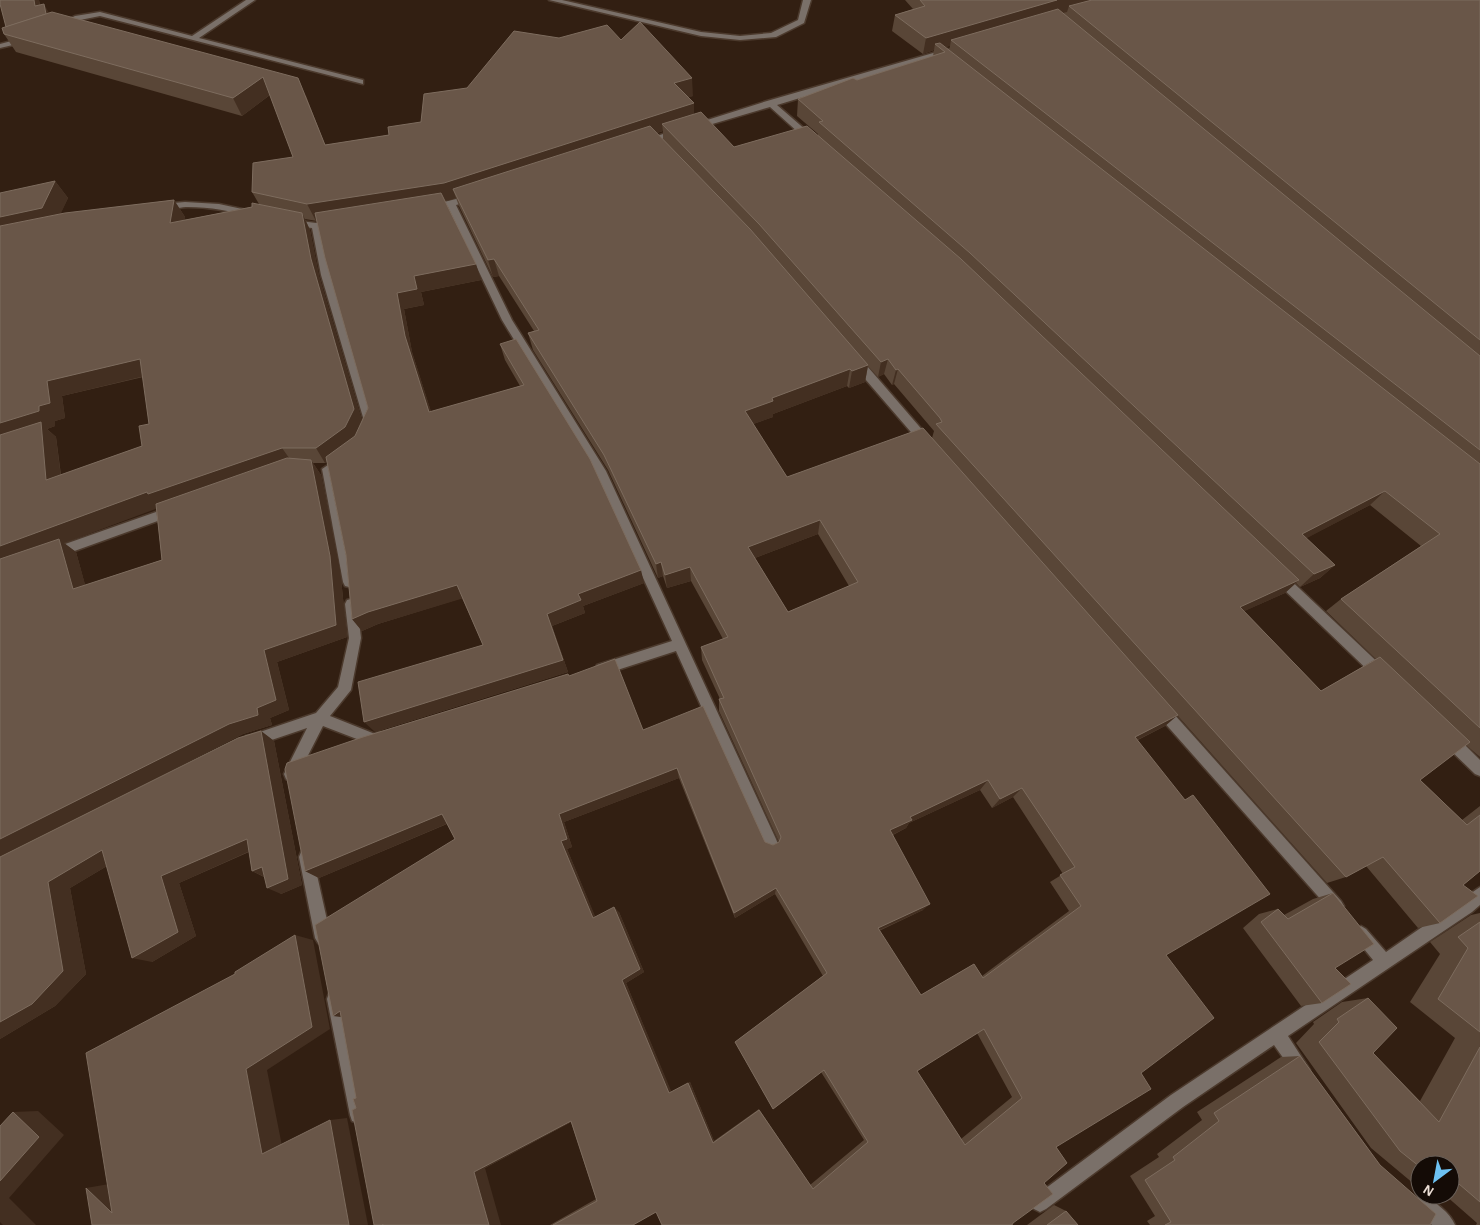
<svg xmlns="http://www.w3.org/2000/svg" width="1480" height="1225" font-family="'Alegreya Sans',sans-serif">
<rect width="100%" height="100%" fill="#321f12"/>
<g fill="none" stroke-linecap="round" stroke-linejoin="round">
<defs>
<g id="minor">
<polygon points="246,0 255,0 199,38 363,80 363,84 100,16 80,20 61,27 57,25 75,16 100,12 192,36"/>
<polygon points="549,0 562,0 701,32 740,36 771,33 798,20 803,0 811,0 804,23 776,37 740,40 701,36"/>
<polygon points="27,37 30,37 30,41 0,48 0,44"/>
<polygon points="947,49 954,51 777,105 815,138 815,142 809,142 770,107 648,143 641,141 767,101"/>
<polygon points="472,195 476,198 475,200 456,205 512,320 606,471 776,839 778,844 776,849 771,851 766,849 676,651 602,675 597,673 595,669 597,665 672,641 595,473 502,320 448,207 431,211 427,208 428,206"/>
<path d="M185,202l34,2 37,8 1,2 -4,3c-22,-6 -43,-10 -65,-10 -9,0 -24,5 -30,0l4,-3z"/>
<polygon points="292,220 316,223 334,220 339,223 337,225 321,228 331,275 375,424 372,431 364,431 363,428 365,424 321,275 312,228 289,225 287,223"/>
<polygon points="857,358 861,359 931,440 932,443 931,446 923,446 853,365 852,362 853,359"/>
<polygon points="328,465 334,469 355,582 353,586 349,587 345,586 343,582 322,469"/>
<polygon points="173,506 177,508 179,511 177,514 55,558 51,557 49,553 51,549"/>
<polygon points="1279,572 1283,573 1387,671 1389,675 1387,679 1382,681 1377,679 1275,581 1273,577 1275,573"/>
<polygon points="351,599 355,600 357,604 361,638 351,690 330,716 375,734 380,732 385,733 387,738 385,743 375,746 323,726 296,779 291,781 286,779 284,774 307,728 251,747 246,746 244,741 246,736 251,735 316,713 338,687 349,638 345,604 347,600"/>
<polygon points="1160,702 1165,704 1341,901 1344,906 1341,911 1336,914 1331,911 1155,712 1153,708 1155,704"/>
<polygon points="1449,733 1454,734 1480,760 1480,776 1475,774 1444,744 1442,739 1444,734"/>
<polygon points="306,850 311,852 313,857 331,938 328,943 323,946 318,943 315,938 299,857 301,852"/>
<polygon points="1480,887 1480,905 1472,912 1288,1036 1310,1070 1308,1076 1302,1078 1296,1076 1274,1045 1183,1107 1046,1209 1040,1212 1034,1209 1031,1203 1034,1197 1171,1095 1373,960 1356,939 1353,934 1356,929 1361,926 1366,929 1386,952"/>
<polygon points="335,991 341,993 343,999 366,1115 364,1121 358,1123 352,1121 350,1115 327,999 329,993"/>
<path d="M1423,1196c12,5 27,17 32,29h-23l-15,-14 -3,-6 3,-6z"/>
</g>
</defs>
<use href="#minor" stroke="#4c3a2d" stroke-width="3"/>
<use href="#minor" fill="#7a7069" fill-rule="evenodd"/>
</g>
<g fill="#594637" fill-rule="evenodd">
<path d="M0,0h39l1,5 9,8 257,83 19,49 64,-10 32,-13 46,-34 92,-50 62,2 72,56 -5,1 6,17 40,33 84,-11v-2l-21,-18 1,-17 135,-43 1,-6 -11,4 -31,-23 3,-16 18,-6 -8,-9h575v757l-14,-12 -46,35 42,40 18,-14v65l-17,14 -23,38 -22,5 -52,-62 -20,11 -19,6 -150,-168 -12,11 -27,14 28,215 -25,118 -85,74 11,16 -411,49 -23,13h-83l46,-26 -25,-77 -86,46 -129,-60v-10l99,-259 -8,-15 -128,54 -14,-7 264,-195 74,54 122,112 8,3 6,-3 -60,-131v-12h1l-18,-39 -1,-13 22,-8 -32,-58 -24,7 -4,-12 -5,2 -50,-108 -75,-120 -5,-17 6,-2 -35,-55 -6,1 -34,-71 -3,-8 -11,3 36,79 -60,12 3,13 -20,4 8,43 19,60 89,-26 -15,-26 -5,-16 144,239 -61,23 2,7 -33,13 16,46 -193,60 108,-87 -21,-47 -84,26 -16,7 -10,-12 -6,-64 -19,-93 -2,1h-12l8,12 19,94 7,68 -70,25 12,48 -19,8 2,7 -29,9 -159,81 177,-84 13,10 28,144 -21,9 -17,-17 -12,-6 -3,-19 -70,31 17,53 -44,26 -45,-96 -37,22 16,86 -31,32 -55,33 55,-858 13,17 -8,16 114,-14 11,17 -1,3 68,-13 7,-3 -7,-12 41,-35 -23,-62 -28,21 -226,-64 -12,-18 2,-7zM949,46h1l-1,4 -4,-3zM663,131v9l-6,-7zM305,219l12,2 51,187 -6,13 -43,-145 -9,-46zM868,366l10,11 6,-3 8,11 2,-1 40,47 -2,7 -145,39 -34,-53 20,-7v-3l74,-28 2,2 16,-6zM143,377l6,47 -7,22 -81,29 -5,-38 -9,-8 8,-3v-5l10,-3 -3,-22zM1370,505l51,41 -80,53 -15,12 50,48 -55,32 -77,-80 41,-18 11,-10 4,4 20,-9 15,-13 -29,-27zM156,508l6,52 -77,25 -9,-33 -12,-9zM818,534l31,52 -61,26 -33,-54zM679,778l56,140 40,-24 48,82 -88,66 38,67 48,-37 43,68 -54,45 -51,-76 -45,32 -24,-59 -2,1 -17,9 -45,-109 18,-11 -25,-60 -24,5 -28,-68 5,-2 -8,-25zM980,790l12,18 21,-11 50,77 -13,8 19,29 -87,65 -8,-12 -53,31 -42,-64 44,-21 -30,-75 13,-7 3,-5zM977,1033l35,64 -51,42 -44,-68z"/>
<polygon points="1333,893 1335,968 1322,1003 1301,1006 1243,928 1259,914 1278,909 1284,915 1313,899"/>
<polygon points="1480,913 1480,1225 1476,1225 1477,1223 1445,1195 1450,1195 1450,1165 1420,1165 1420,1189 1371,1148 1296,1043 1314,1024 1313,1022 1342,1002 1368,998 1373,1053 1420,1101 1455,1038 1410,1002 1440,954 1430,942 1471,915"/>
<polygon points="1300,1056 1380,1165 1430,1225 1150,1225 1147,1221 1155,1216 1130,1176 1159,1157 1157,1154 1202,1120 1197,1112 1281,1057"/>
<polygon points="1054,1205 1066,1211 1078,1225 1027,1225"/>
</g>
<g fill="#432f21">
<polygon points="34,0 39,0 41,15 35,6"/>
<polygon points="1056,0 1119,0 1069,6 1067,12 951,40 950,46 941,48 935,44 934,50 923,54 926,38"/>
<polygon points="44,4 49,13 14,37"/>
<polygon points="263,77 271,94 242,116 233,98"/>
<polygon points="298,78 306,96 332,163 325,145"/>
<polygon points="692,78 693,96 676,101 674,83"/>
<polygon points="694,103 694,121 662,124 663,131 457,198 453,189 456,198 450,200 316,221 307,204"/>
<polygon points="55,181 68,198 56,224 0,236 0,217"/>
<polygon points="174,200 185,217 181,239 170,223"/>
<polygon points="302,213 310,230 319,276 363,424 354,442 325,463 316,448 311,259"/>
<polygon points="494,259 499,276 493,277 488,260"/>
<polygon points="476,264 481,280 421,292 424,305 404,309 412,352 436,427 429,412 405,336 397,293 414,276"/>
<polygon points="140,359 153,374 62,396 65,418 55,421 55,426 47,429 56,437 63,494 0,443 0,423 39,406 47,381"/>
<polygon points="888,359 884,374 878,377 881,362"/>
<polygon points="868,365 865,382 849,388 852,371"/>
<polygon points="850,369 847,386 773,414 773,417 745,427 745,411 772,398"/>
<polygon points="898,369 894,384 892,385 896,370"/>
<polygon points="282,448 292,462 161,507 64,543 76,552 90,602 0,566 0,546 147,492"/>
<polygon points="311,460 321,475 340,569 347,637 277,662 289,710 270,718 272,725 243,734 0,858 0,839 257,708 264,650"/>
<polygon points="1385,491 1370,505 1288,548 1302,534"/>
<polygon points="820,520 818,534 747,561 748,547"/>
<polygon points="661,562 663,576 658,578 656,564"/>
<polygon points="1335,565 1320,578 1300,587 1314,574"/>
<polygon points="690,567 691,581 667,588 665,575"/>
<polygon points="641,570 644,583 583,606 585,613 552,626 568,672 375,732 364,722 547,614 578,594"/>
<polygon points="1299,580 1285,593 1227,619 1240,607"/>
<polygon points="457,585 464,598 378,624 362,631 352,619 368,612"/>
<polygon points="1178,715 1165,726 1123,747 1135,737"/>
<polygon points="261,731 274,741 302,885 281,894 267,888"/>
<polygon points="677,768 679,778 564,822 572,847 567,849 598,923 593,918 561,841 559,814"/>
<polygon points="988,780 980,790 909,823 906,828 886,838 890,830 910,817"/>
<polygon points="1022,788 1013,797 992,808 1000,799"/>
<polygon points="442,814 451,822 319,878 305,871"/>
<polygon points="247,839 261,846 179,883 196,936 152,962 132,958 161,876"/>
<polygon points="102,850 122,857 70,888 86,974 55,1006 0,1039 0,1022 48,882"/>
<polygon points="262,867 267,878 252,871"/>
<polygon points="776,888 775,894 735,918 734,913"/>
<polygon points="930,904 923,910 873,933 878,928"/>
<polygon points="614,907 619,912 644,972 626,983 672,1093 669,1093 622,980"/>
<polygon points="295,935 313,940 330,1029 267,1070 283,1151 262,1154 246,1069"/>
<polygon points="340,1011 348,1018 333,1016"/>
<polygon points="690,1082 714,1141 713,1143 688,1083"/>
<polygon points="38,1111 64,1135 9,1198 36,1225 3,1225 0,1222 0,1181 13,1112"/>
<polygon points="347,1118 368,1225 349,1225 330,1120"/>
<polygon points="577,1119 485,1168 501,1225 489,1225 474,1172 571,1121"/>
<polygon points="115,1183 112,1213 86,1188"/>
</g>
<g fill="#695648" stroke="#7d6c5e" fill-rule="evenodd">
<polygon points="0,0 34,0 35,6 44,4 46,14 6,27 0,4"/>
<polygon points="920,0 1057,0 926,38 895,15 925,6"/>
<polygon points="1092,0 1480,0 1480,340 1069,6"/>
<polygon points="1058,9 1480,356 1480,450 951,40"/>
<polygon points="52,12 298,78 325,145 389,135 388,127 421,122 424,94 467,88 514,31 559,38 607,25 621,40 640,22 692,78 674,83 694,103 444,183 307,204 252,192 253,163 293,157 263,77 233,98 4,34 2,28"/>
<polygon points="940,43 1480,464 1480,728 1341,599 1440,534 1385,491 1302,534 1335,565 1314,574 970,253 819,122 823,121 798,99 853,78 857,80 945,52 935,44"/>
<polygon points="701,112 734,147 807,126 961,259 1299,580 1240,607 1321,691 1380,657 1470,742 1420,780 1467,825 1480,815 1480,871 1463,885 1478,896 1440,923 1383,857 1346,877 936,424 942,422 940,418 898,369 896,370 888,359 881,362 759,224 662,124"/>
<path d="M650,126l100,103 118,136 -16,6 -2,-2 -78,29 1,3 -28,10 42,66 136,-49 255,287 -43,22 50,63 8,-5 77,99 -104,61 48,63 -73,55 10,16 -95,58 11,16 -23,20 9,11 -40,29 -1,2h-350l-6,-13 -23,13h-80l44,-24 -26,-80 -97,51 15,53h-106v-1l-1,1h-8l-22,-115 4,-2 -3,-9 3,-1 -16,-87 -7,5 -18,-91 140,-86 -13,-25 -137,57 -20,-102 2,-6 76,-26 205,-63 1,2 46,-17 28,71 60,-24 62,136 8,3 6,-3 2,-5 -62,-138 5,-1 -23,-51 27,-10 -38,-70 -25,8 -4,-13 -5,2 -52,-109 -76,-122 11,-3 -45,-71 -6,1 -35,-71zM820,520l38,62 -70,30 -40,-65zM677,768l57,145 42,-25 51,85 -92,69 38,67 51,-39 44,72 -55,47 -54,-79 -46,33 -25,-60 -19,10 -47,-113 18,-11 -26,-62 -21,11 -32,-77 6,-2 -8,-25zM988,780l12,19 22,-11 53,79 -15,8 21,31 -98,72 -9,-14 -53,31 -43,-67 52,-24 -40,-74 22,-10 -2,-3zM984,1029l38,69 -57,47 -48,-74z"/>
<polygon points="55,181 42,208 0,217 0,193"/>
<polygon points="441,193 476,264 414,276 417,289 397,293 405,336 429,412 524,385 500,344 516,339 590,459 641,570 578,594 581,600 547,614 563,660 364,722 358,682 483,645 457,585 368,612 352,619 346,555 326,457 355,436 368,408 325,258 315,213"/>
<polygon points="174,200 170,223 252,207 252,203 302,213 311,259 354,409 345,427 316,448 282,448 148,494 147,492 0,546 0,435 41,422 46,480 142,446 139,426 149,424 140,359 47,381 50,403 39,406 39,411 0,423 0,226 65,213"/>
<polygon points="287,458 311,460 330,556 336,625 264,650 276,700 257,708 258,715 229,724 0,839 0,559 59,539 73,589 162,560 156,504"/>
<polygon points="261,731 288,879 267,888 262,867 252,871 247,839 161,876 178,932 132,958 102,850 48,882 63,971 32,1004 0,1022 0,857 238,738"/>
<polygon points="1333,893 1374,944 1335,968 1351,984 1322,1003 1261,922 1278,909 1288,919"/>
<polygon points="1480,922 1480,1032 1438,999 1468,948 1458,937"/>
<polygon points="295,935 312,1027 246,1069 262,1154 330,1120 349,1225 92,1225 86,1188 112,1213 86,1053 235,974 235,972"/>
<polygon points="1368,998 1397,1028 1373,1053 1439,1122 1480,1047 1480,1202 1459,1184 1453,1195 1450,1192 1450,1165 1420,1165 1420,1167 1400,1151 1319,1042 1339,1022 1337,1019"/>
<polygon points="1300,1056 1380,1165 1436,1214 1430,1225 1165,1225 1171,1222 1145,1180 1175,1160 1173,1157 1219,1121 1214,1113"/>
<polygon points="13,1112 39,1137 0,1181 0,1126"/>
<polygon points="1066,1211 1078,1225 1047,1225"/>
</g>
<g transform="translate(1435 1180) rotate(212)"><circle r="24" fill="#140b06" stroke="#6a6059"/>
<path d="M0-4L9 19L0 12L-9 19Z" fill="#6dc2f3"/>
<text y="-8" font-size="14" font-weight="bold" text-anchor="middle" fill="#ecdfd6">N</text>
</g>
</svg>
